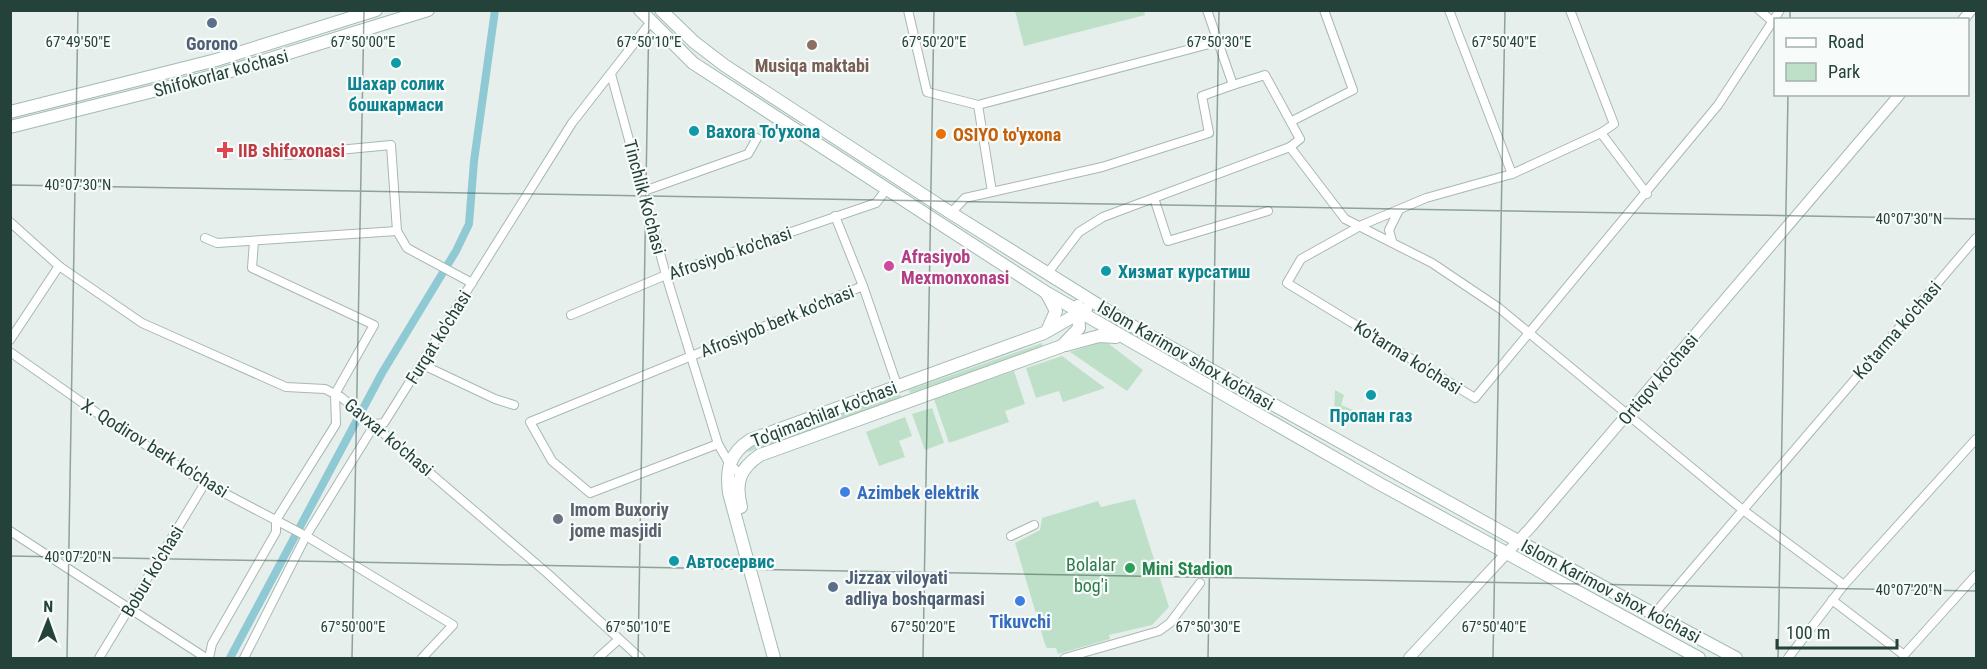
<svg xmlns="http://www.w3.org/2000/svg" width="1987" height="669" font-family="'Roboto Condensed',sans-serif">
<rect width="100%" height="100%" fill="#e6efeb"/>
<g fill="#bfe0c8">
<polygon points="1144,11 1145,15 1024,46 1015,11"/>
<polygon points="1105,341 1143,370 1127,391 1070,352"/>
<polygon points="1042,343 1043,347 910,393 909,390"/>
<polygon points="1062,356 1105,388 1063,402 1059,391 1036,398 1026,368"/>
<polygon points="1014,371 1025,404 1005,411 1009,422 949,443 934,399"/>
<polygon points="1335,390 1344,395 1341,405 1360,413 1358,423 1334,413"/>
<polygon points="899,393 901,397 748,452 747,448"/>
<polygon points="932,408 944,443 925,450 912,414"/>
<polygon points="905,417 912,436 899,441 905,457 879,466 866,432"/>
<polygon points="1135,499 1169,607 1152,625 1109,635 1110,639 1058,654 1056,648 1047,648 1045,644 1015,543 1040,530 1042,518 1098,501 1101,507"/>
</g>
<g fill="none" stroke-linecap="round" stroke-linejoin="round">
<polyline stroke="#8ec9d4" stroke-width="8" points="230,658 382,373 456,251 469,224 474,161 495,10"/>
<defs>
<g id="minor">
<polyline points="908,10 927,92 978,105"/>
<polyline points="1449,10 1512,174 1426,198 1362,225 1301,259 1287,283 1475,398 1718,105 1780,10"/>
<polyline points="1759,10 1772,21"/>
<polyline points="611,74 666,275 718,444 729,463 740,474"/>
<polyline points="1292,121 1353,90 1324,10"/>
<polyline points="1601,133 1647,194"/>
<polyline points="1290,147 1345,219 1432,263 1499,308 1743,510 1844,585"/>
<polyline points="286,155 391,145 397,231 407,248 472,283"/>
<polyline points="1512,174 1601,133 1614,124 1570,10"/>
<polyline points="644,191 748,154 757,138"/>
<polyline points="992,192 1102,167 1209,133 1202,96 1233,85"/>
<polyline points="1154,198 1168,241 1268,211"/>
<polyline points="951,213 965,198 992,192 978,105 1217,42"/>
<polyline points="835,216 863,286 897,385"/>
<polyline points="10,222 59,266 142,323 286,387 325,389 341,397 547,573 640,658"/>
<polyline points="205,238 217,243 397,231"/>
<polyline points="1392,241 1389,230 1399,210"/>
<polyline points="1047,274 1079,232 1103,217 1290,147 1300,139 1265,75 1233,85 1207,10"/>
<polyline points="571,315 666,275 876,203 886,190"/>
<polyline points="10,340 59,266"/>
<polyline points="10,352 107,420 205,483 306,536 453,625 422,658"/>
<polyline points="421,364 495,399 514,405"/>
<polyline points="718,444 590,493 552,461 530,422 863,286"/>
<polyline points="10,531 206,658"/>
<polyline points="1011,536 1034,525"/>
<polyline points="1832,600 1904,655 1976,575"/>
<polyline points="1654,614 1976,238"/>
<polyline points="99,658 205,483"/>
<polyline points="209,658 212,644 276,532 276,520 336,424 335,394 374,325 252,268 254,241"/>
<polyline points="244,658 306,536 375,424 384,423 572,123 650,23"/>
<polyline points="598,658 618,640"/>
<polyline points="1065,658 1159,631 1170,623 1200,583"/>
<polyline points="1788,658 1844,585 1976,439"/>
</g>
<g id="tertiary">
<polyline points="1963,20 1971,10"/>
<polyline points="1409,658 1531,527 1900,94"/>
</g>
<g id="secondary">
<polyline points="640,10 693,63 1047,293 1380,484 1699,658"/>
<polyline points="661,10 694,42 724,65 951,213 1127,323 1518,541 1736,658"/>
<polyline points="10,112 216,60 376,10"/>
<polyline points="10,127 221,74 428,10"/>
<polyline points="1047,294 1056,311 1048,329"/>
<polyline points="1066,345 1099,336 1116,337"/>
<path d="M741,507c-6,-24 -2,-38 19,-52l302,-109 17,-18 -1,-22"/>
<path d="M774,658l-45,-165c-3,-24 0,-39 21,-53l294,-107 42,-24"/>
</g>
</defs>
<use href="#minor" stroke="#a8b8b2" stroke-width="10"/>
<use href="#tertiary" stroke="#a8b8b2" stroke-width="12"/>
<use href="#secondary" stroke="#a4bbb3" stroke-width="14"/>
<use href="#minor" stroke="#fff" stroke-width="8"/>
<use href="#tertiary" stroke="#fff" stroke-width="10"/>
<use href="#secondary" stroke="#fff" stroke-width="12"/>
</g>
<path fill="none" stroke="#24423a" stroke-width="1.5" stroke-opacity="0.45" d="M1790,20v-10M10,185l1966,34M10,556l1966,35M67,658l11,-648M352,658l12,-648M638,658l11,-648M923,658l11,-648M1208,658l11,-648M1493,658l12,-648M1778,658l10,-564"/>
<g fill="#5c6f8a" stroke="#f7fbf9" stroke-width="2">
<circle cx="212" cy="23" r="6"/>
<circle cx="833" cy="587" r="6"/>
</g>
<circle fill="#8d6e63" stroke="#f7fbf9" stroke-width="2" cx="812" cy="45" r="6"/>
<g fill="#0f9aa8" stroke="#f7fbf9" stroke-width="2">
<circle cx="396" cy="63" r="6"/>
<circle cx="694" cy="131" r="6"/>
<circle cx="1106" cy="271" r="6"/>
<circle cx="1371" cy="395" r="6"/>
<circle cx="674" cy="561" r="6"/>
</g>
<circle fill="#e8710a" stroke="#f7fbf9" stroke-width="2" cx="941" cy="134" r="6"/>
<path fill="#e0444e" stroke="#f7fbf9" stroke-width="2" d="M222 141h6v6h6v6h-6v6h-6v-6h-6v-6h6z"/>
<circle fill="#d1479c" stroke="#f7fbf9" stroke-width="2" cx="889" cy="266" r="6"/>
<g fill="#3f7fe0" stroke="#f7fbf9" stroke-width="2">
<circle cx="845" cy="492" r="6"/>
<circle cx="1020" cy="601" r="6"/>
</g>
<circle fill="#6b7280" stroke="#f7fbf9" stroke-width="2" cx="558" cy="519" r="6"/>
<circle fill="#2e9e5b" stroke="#f7fbf9" stroke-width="2" cx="1130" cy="568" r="6"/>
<g text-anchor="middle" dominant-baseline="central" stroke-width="4.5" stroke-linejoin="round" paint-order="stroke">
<g font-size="18" font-weight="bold" fill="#4e5e75" stroke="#f7fbf9">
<text x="212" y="43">Gorono</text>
<text x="845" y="577" text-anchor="start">Jizzax viloyati<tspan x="845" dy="21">adliya boshqarmasi</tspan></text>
</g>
<g font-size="18" font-weight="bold" fill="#785e54" stroke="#f7fbf9">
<text x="812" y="65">Musiqa maktabi</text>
</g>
<g font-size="18" fill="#24423a" stroke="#f7fbf9">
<text transform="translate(221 73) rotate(-15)">Shifokorlar ko'chasi</text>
<text transform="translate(645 197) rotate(75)">Tinchlik Ko'chasi</text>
<text transform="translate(730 253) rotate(-19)">Afrosiyob ko'chasi</text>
<text transform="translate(777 321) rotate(-22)">Afrosiyob berk ko'chasi</text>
<text transform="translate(1897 330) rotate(-49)">Ko'tarma ko'chasi</text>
<text transform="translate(438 337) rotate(-58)">Furqat ko'chasi</text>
<text transform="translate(1186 355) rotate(30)">Islom Karimov shox ko'chasi</text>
<text transform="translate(1408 357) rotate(32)">Ko'tarma ko'chasi</text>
<text transform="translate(1658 379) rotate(-50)">Ortiqov ko'chasi</text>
<text transform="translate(824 414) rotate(-21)">To'qimachilar ko'chasi</text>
<text transform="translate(389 437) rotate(40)">Gavxar ko'chasi</text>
<text transform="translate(155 448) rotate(32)">X. Qodirov berk ko'chasi</text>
<text transform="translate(152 571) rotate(-59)">Bobur ko'chasi</text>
<text transform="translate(1611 591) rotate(28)">Islom Karimov shox ko'chasi</text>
</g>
<g font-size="18" font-weight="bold" fill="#0d838f" stroke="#f7fbf9" text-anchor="start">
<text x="396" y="83" text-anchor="middle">Шахар солик<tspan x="396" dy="21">бошкармаси</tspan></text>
<text x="706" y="131">Baxora To'yxona</text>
<text x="1118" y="271">Хизмат курсатиш</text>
<text x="1371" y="415" text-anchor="middle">Пропан газ</text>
<text x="686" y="561">Автосервис</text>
</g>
<g font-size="18" font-weight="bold" fill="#c56008" stroke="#f7fbf9" text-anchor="start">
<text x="953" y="134">OSIYO to'yxona</text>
</g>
<g font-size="18" font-weight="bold" fill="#be3a42" stroke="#f7fbf9" text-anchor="start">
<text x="238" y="150">IIB shifoxonasi</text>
</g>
<g font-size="18" font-weight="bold" fill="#b23c85" stroke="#f7fbf9" text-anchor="start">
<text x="901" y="256">Afrasiyob<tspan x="901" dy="21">Mexmonxonasi</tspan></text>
</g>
<g font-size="18" font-weight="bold" fill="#366cbe" stroke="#f7fbf9" text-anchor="start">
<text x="857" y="492">Azimbek elektrik</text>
<text x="1020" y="621" text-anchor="middle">Tikuvchi</text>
</g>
<g font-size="18" font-weight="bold" fill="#5b616d" stroke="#f7fbf9" text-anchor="start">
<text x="570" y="509">Imom Buxoriy<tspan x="570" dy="21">jome masjidi</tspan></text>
</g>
<g font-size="18" fill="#2d7a4b" stroke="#f7fbf9">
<text x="1091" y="564">Bolalar<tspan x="1091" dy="21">bog'i</tspan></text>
</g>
<g font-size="18" font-weight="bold" fill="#27864d" stroke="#f7fbf9" text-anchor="start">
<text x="1142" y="568">Mini Stadion</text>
</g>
</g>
<g font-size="15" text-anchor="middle" fill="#24423a" stroke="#f7fbf9" stroke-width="4.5" stroke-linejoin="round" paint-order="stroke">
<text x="78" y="47">67°49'50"E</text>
<text x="363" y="47">67°50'00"E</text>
<text x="649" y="47">67°50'10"E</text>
<text x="934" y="47">67°50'20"E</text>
<text x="1219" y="47">67°50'30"E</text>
<text x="1504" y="47">67°50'40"E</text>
<text x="78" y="190">40°07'30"N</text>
<text x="1909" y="224">40°07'30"N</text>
<text x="78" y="562">40°07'20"N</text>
<text x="1909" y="595">40°07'20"N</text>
<text x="353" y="632">67°50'00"E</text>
<text x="638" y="632">67°50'10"E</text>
<text x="923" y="632">67°50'20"E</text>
<text x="1208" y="632">67°50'30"E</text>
<text x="1494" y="632">67°50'40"E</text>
</g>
<rect width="1987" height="669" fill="none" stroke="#24423a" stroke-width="24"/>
<rect x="1774" y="18" width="195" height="78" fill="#f7fbf9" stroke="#a3b1ad" stroke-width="1.5"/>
<rect x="1786" y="38" width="30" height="9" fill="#ffffff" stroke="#a3b1ad" stroke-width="1.5"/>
<text x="1828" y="48" font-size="18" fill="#24423a">Road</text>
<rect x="1786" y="63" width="30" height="18" fill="#bfe0c8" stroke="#a3b1ad" stroke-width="1.5"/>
<text x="1828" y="78" font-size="18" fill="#24423a">Park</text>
<g transform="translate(48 621) rotate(1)" stroke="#f7fbf9" stroke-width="4.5" paint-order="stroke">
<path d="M0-4.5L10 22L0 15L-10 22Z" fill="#24423a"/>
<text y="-9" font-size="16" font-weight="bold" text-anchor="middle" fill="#24423a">N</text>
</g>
<path d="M1777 639v9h120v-9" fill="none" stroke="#24423a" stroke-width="3"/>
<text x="1786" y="639" font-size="18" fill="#24423a" stroke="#f7fbf9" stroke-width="4.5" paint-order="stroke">100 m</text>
</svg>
